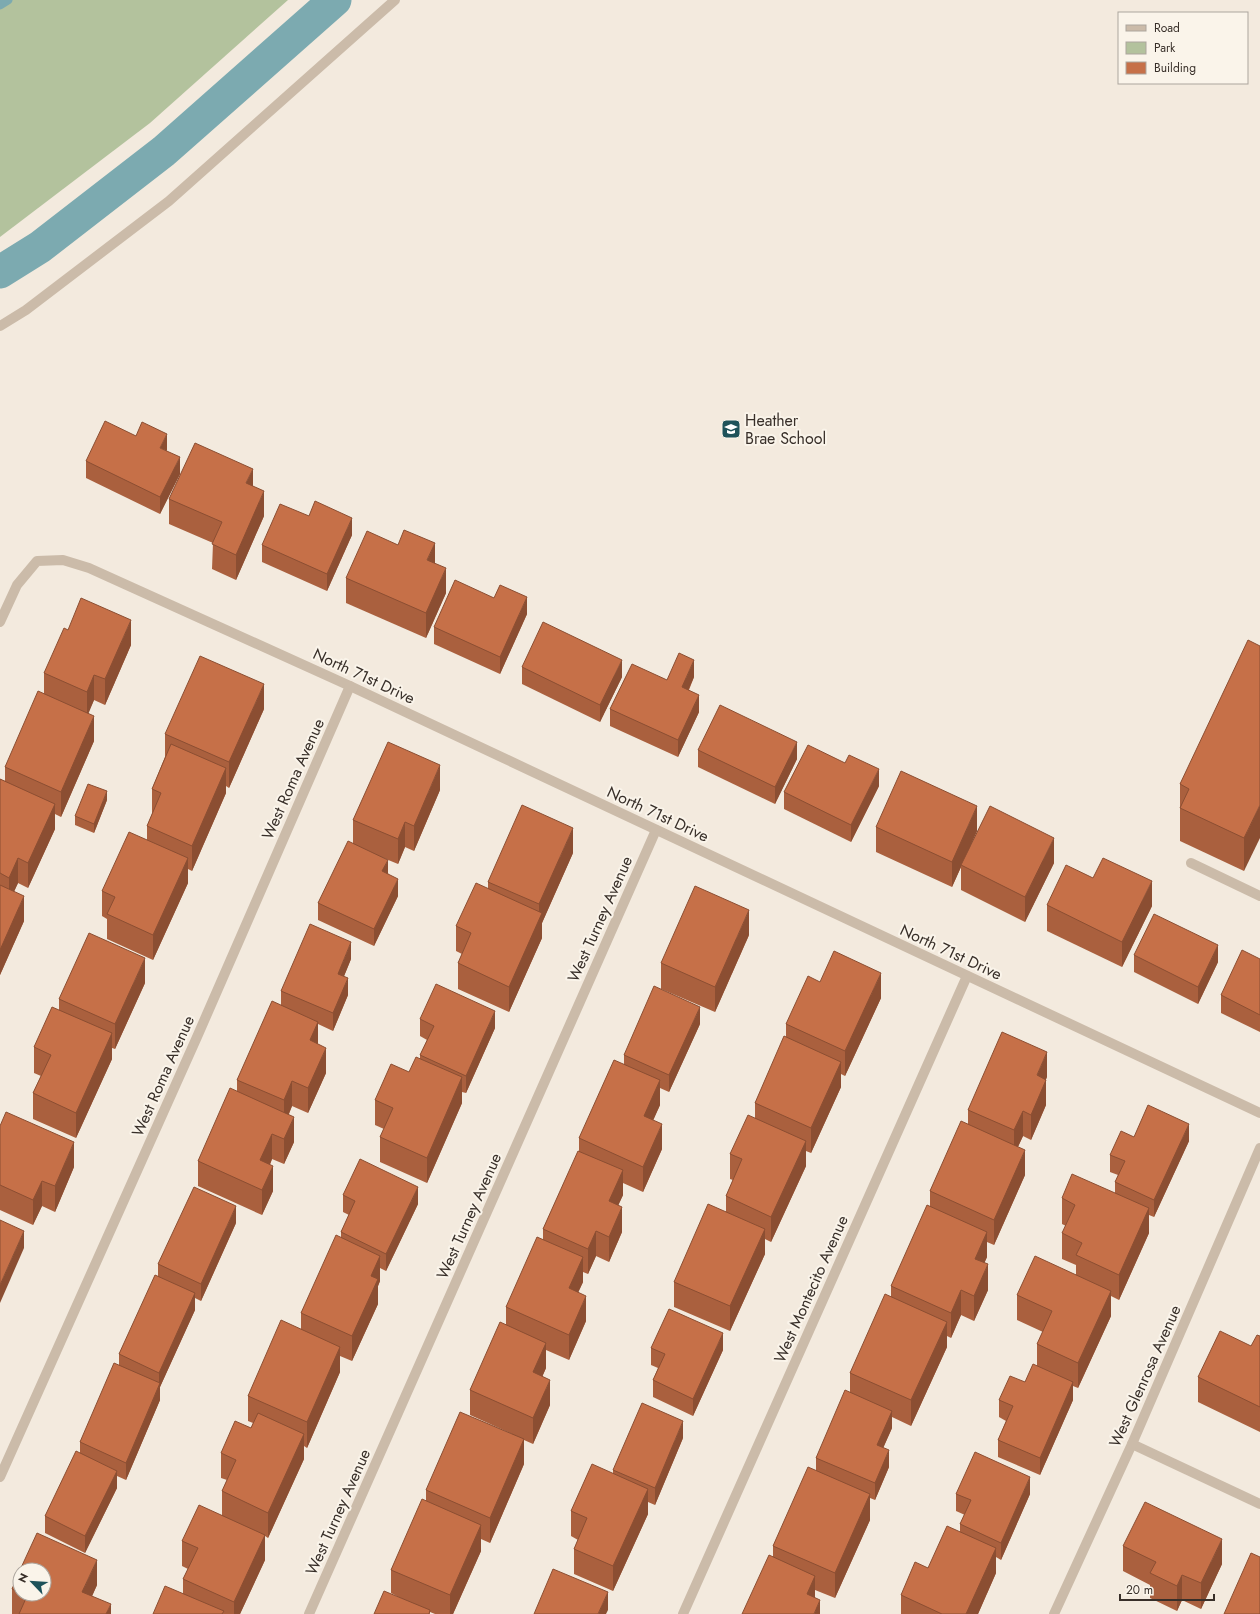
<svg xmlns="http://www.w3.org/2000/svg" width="1260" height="1614" font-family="Jost,sans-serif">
<rect width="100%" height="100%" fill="#f3eade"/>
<polygon fill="#b3c29d" points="0,0 288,0 150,123 0,237"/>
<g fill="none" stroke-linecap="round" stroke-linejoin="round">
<polyline stroke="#7caab0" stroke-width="9" points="0,5 8,0"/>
<polyline stroke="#7caab0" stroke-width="33" points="0,272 40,247 164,151 335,0"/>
<g stroke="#cbbba9" stroke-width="10">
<polyline points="0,326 26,310 169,201 395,0"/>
<polyline points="1191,863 1260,896"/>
</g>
<g stroke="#cbbba9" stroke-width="10">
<polyline points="0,622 17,585 37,561 63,560 89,568 350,686 1260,1113"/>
<polyline points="1132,1444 1260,1504"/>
<polyline points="0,1477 197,1037 350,686"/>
<polyline points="309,1614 656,830"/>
<polyline points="683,1614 967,976"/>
<polyline points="1054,1614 1132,1444 1260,1148"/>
</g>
</g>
<g fill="#aa603e">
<polygon points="167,451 180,474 160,514 86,478 86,461"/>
<polygon points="253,486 264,516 236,580 212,569 213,543 169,524 169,499"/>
<polygon points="309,516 352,535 327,591 262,562 262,545"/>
<polygon points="435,564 446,593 426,638 346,603 346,578"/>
<polygon points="527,614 500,674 434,644 434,627"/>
<polygon points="68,630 131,645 105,705 94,700 88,713 94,741 61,817 55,814 55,829 28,888 18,883 14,891 24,921 0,975 0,779 5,781 5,767 44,694 44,673"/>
<polygon points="1260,646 1244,871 1180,841 1180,784"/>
<polygon points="522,667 622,677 600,722 522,684"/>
<polygon points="694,677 689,690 699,712 678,757 610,726 610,709 667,680"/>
<polygon points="264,709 229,788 226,786 226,793 192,871 188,869 188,883 153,960 107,939 107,919 102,916 102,891 147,840 147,826 152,814 152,789 165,757 165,734"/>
<polygon points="698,750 797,759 775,804 698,767"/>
<polygon points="879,786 851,842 784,809 784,792"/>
<polygon points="440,790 414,851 405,847 398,864 381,857 398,896 374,946 318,920 318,903 353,844 353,820"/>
<polygon points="107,800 94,833 75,825 75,816"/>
<polygon points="876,827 977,831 970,846 1054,863 1025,922 961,890 961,867 952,887 876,852"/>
<polygon points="573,853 542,923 542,938 509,1012 458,989 458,963 462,954 456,951 456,926 488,889 488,882"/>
<polygon points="1093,878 1152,906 1122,967 1047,931 1047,905"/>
<polygon points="749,935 715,1012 661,989 661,963"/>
<polygon points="1134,955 1218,962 1198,1004 1134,972"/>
<polygon points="351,959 344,976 348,995 333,1031 318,1024 318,1044 326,1073 308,1113 292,1106 289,1114 294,1142 284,1164 272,1159 270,1165 273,1191 262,1215 198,1186 198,1161 237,1091 237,1080 281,1005 281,991"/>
<polygon points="1260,959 1260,1032 1221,1013 1221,995"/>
<polygon points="820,982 881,998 845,1076 841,1074 841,1087 811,1153 806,1151 806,1166 771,1242 765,1239 765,1254 730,1331 674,1307 674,1282 726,1211 726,1196 733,1180 730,1179 730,1154 755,1118 755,1103 786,1037 786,1024"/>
<polygon points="145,983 115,1049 112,1048 112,1059 76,1138 33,1119 33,1093 41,1076 34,1073 34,1047 59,1010 59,999"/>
<polygon points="420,1019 495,1028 466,1093 462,1092 462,1103 427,1183 380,1162 380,1137 384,1129 375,1125 375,1100 409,1072 420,1059 420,1055 427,1040 420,1036"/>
<polygon points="700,1024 669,1092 660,1088 660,1105 653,1120 662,1149 643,1192 623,1183 623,1195 618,1205 622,1232 609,1262 596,1256 588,1274 583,1272 583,1282 578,1292 586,1321 569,1360 546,1350 546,1368 542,1377 550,1405 533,1444 524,1440 524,1464 490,1543 481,1539 481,1551 453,1614 435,1614 430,1612 430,1614 391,1593 391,1570 426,1501 426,1490 512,1434 470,1415 470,1390 506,1325 506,1307 543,1240 543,1229 579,1151 579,1138 624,1064 624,1055"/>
<polygon points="1047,1077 1046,1079 1046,1105 1031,1140 1023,1136 1018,1147 1025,1175 994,1245 987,1242 987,1257 984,1263 988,1290 974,1321 961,1315 951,1338 947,1336 947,1347 911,1426 892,1417 892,1428 883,1448 889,1467 875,1500 870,1498 870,1520 835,1598 815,1590 815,1598 820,1614 773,1557 773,1546 816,1471 816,1458 850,1392 850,1373 891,1296 891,1286 930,1207 930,1191 968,1124 968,1110"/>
<polygon points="0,1126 74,1167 55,1212 42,1206 33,1225 0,1210"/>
<polygon points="1134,1137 1189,1141 1154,1217 1149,1215 1149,1233 1119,1300 1111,1296 1111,1316 1078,1388 1073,1386 1073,1400 1040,1475 998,1457 998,1440 1006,1421 999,1417 999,1400 1025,1382 1037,1366 1037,1344 1043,1332 1017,1320 1017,1295 1076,1275 1076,1265 1062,1259 1062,1233 1066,1226 1062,1224 1062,1198 1115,1193 1115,1182 1118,1175 1110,1172 1110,1155"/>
<polygon points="343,1195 418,1204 386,1271 380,1268 380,1281 378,1286 378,1304 352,1361 340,1356 340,1372 307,1448 304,1446 304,1459 268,1538 265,1536 265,1560 240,1614 153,1614 183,1594 183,1579 188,1569 182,1566 182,1541 222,1515 222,1491 227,1480 221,1478 221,1453 251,1428 253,1423 248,1421 248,1396 301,1329 301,1313 341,1238 341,1232 349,1215 343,1212"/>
<polygon points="236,1223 201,1301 195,1298 195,1310 160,1387 160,1400 126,1480 117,1476 117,1488 85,1553 45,1533 45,1516 80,1453 80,1442 119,1365 119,1354 158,1276 158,1264"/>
<polygon points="1260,1336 1260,1432 1198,1402 1198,1377 1251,1346"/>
<polygon points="651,1348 723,1350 693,1416 653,1397 653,1380 658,1368 651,1365"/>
<polygon points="683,1438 655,1505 648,1502 648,1514 613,1591 574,1574 574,1549 578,1540 571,1536 571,1511 613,1474 613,1470"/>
<polygon points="956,1494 1030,1494 1001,1560 996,1557 996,1573 978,1614 901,1614 901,1595 928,1568 960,1532 960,1524 965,1515 956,1511"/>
<polygon points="1123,1546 1222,1564 1201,1609 1182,1600 1177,1611 1150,1598 1150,1585 1123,1571"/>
<polygon points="20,1571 20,1594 44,1594 97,1585 92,1596 111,1614 12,1614 12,1589"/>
</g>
<g fill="#8b4e32">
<polygon points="167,434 167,451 160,448"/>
<polygon points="180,457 180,474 160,514 160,497"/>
<polygon points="253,469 253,494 246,483"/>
<polygon points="264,491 264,516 236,580 236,555"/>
<polygon points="352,518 352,535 327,591 327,574"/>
<polygon points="435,543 435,568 427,560"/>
<polygon points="446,568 446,593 426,638 426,613"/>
<polygon points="527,597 527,614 500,674 500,657"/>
<polygon points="131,620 131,645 105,705 105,679"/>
<polygon points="622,660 622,677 600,722 600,705"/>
<polygon points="694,660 694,677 682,704 682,687"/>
<polygon points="94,675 94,700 87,717 87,692"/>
<polygon points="264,684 264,709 229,788 229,762"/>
<polygon points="699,695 699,712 678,757 678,740"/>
<polygon points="94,716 94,741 61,817 61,792"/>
<polygon points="797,742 797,759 775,804 775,787"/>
<polygon points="440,765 440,790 414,851 414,826"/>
<polygon points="226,768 226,793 192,871 192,846"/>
<polygon points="879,769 879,786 851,842 851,825"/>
<polygon points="107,791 107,800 94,833 94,824"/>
<polygon points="55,804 55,829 28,888 28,863"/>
<polygon points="1260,805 1260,838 1244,871 1244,838"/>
<polygon points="977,806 977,831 962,865 961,865 961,867 952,887 952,862"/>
<polygon points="405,822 405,847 398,864 398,839"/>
<polygon points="573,828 573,853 542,923 542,938 509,1012 509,987 539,919 539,904"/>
<polygon points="1054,838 1054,863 1025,922 1025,897"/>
<polygon points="18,858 18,883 9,903 9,878"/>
<polygon points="188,858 188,883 153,960 153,935"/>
<polygon points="388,860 388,877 382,871"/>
<polygon points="398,879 398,896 374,946 374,929"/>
<polygon points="1152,881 1152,906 1122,967 1122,942"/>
<polygon points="24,896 24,921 0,975 0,950"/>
<polygon points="749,910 749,935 715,1012 715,987"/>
<polygon points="351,942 351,959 338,991 338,974"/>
<polygon points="1218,945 1218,962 1198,1004 1198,987"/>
<polygon points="145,958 145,983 115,1049 115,1024"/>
<polygon points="881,973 881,998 845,1076 845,1051"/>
<polygon points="348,978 348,995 333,1031 333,1013"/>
<polygon points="700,1007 700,1024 669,1092 669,1075"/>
<polygon points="495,1011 495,1028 466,1093 466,1076"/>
<polygon points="318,1022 318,1047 310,1040"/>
<polygon points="112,1033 112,1059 76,1138 76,1113"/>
<polygon points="326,1048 326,1073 308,1113 308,1088"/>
<polygon points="1047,1052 1047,1077 1037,1100 1037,1075"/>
<polygon points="841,1062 841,1087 811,1153 811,1128"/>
<polygon points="462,1077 462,1103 427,1183 427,1158"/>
<polygon points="660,1080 660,1105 644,1141 644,1116"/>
<polygon points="1046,1080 1046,1105 1031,1140 1031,1115"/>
<polygon points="292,1081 292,1106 284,1125 284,1100"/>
<polygon points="1023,1111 1023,1136 1014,1155 1014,1130"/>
<polygon points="294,1117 294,1142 284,1164 284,1139"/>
<polygon points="662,1124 662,1149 643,1192 643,1167"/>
<polygon points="1189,1124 1189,1141 1154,1217 1154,1200"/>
<polygon points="272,1134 272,1159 260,1186 260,1160"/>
<polygon points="806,1141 806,1166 771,1242 771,1217"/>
<polygon points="74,1142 74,1167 55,1212 55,1186"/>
<polygon points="1025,1150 1025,1175 994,1245 994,1220"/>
<polygon points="273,1166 273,1191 262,1215 262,1190"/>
<polygon points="623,1170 623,1195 609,1226 609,1201"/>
<polygon points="42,1181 42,1206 33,1225 33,1200"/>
<polygon points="418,1187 418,1204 386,1271 386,1254"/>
<polygon points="236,1206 236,1223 201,1301 201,1284"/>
<polygon points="622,1207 622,1232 609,1262 609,1237"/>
<polygon points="1149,1208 1149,1233 1119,1300 1119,1275"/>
<polygon points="765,1229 765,1254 730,1331 730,1306"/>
<polygon points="24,1231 24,1248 0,1303 0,1285"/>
<polygon points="596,1231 596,1256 588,1274 588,1249"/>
<polygon points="987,1232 987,1257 975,1284 975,1259"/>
<polygon points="380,1256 380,1281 378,1286 378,1304 352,1361 352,1336 371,1276"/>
<polygon points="583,1257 583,1282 569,1313 569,1288"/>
<polygon points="988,1264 988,1290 974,1321 974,1296"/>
<polygon points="961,1290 961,1315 951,1338 951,1313"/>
<polygon points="1111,1291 1111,1316 1078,1388 1078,1363"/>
<polygon points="195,1293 195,1310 160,1387 160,1400 126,1480 126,1463 159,1386 159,1373"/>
<polygon points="586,1296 586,1321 569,1360 569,1335"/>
<polygon points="947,1322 947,1347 911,1426 911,1400"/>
<polygon points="723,1333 723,1350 693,1416 693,1399"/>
<polygon points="546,1343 546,1368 533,1398 533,1372"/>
<polygon points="340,1347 340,1372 307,1448 307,1422"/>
<polygon points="550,1380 550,1405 533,1444 533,1418"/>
<polygon points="1073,1382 1073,1400 1040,1475 1040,1458"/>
<polygon points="892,1411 892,1428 877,1462 877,1445"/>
<polygon points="683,1421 683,1438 655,1505 655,1488"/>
<polygon points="304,1434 304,1459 268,1538 268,1513"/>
<polygon points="524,1439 524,1464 490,1543 490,1518"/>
<polygon points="889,1450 889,1467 875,1500 875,1483"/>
<polygon points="117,1471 117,1488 85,1553 85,1536"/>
<polygon points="1030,1477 1030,1494 1001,1560 1001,1543"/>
<polygon points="648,1489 648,1514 613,1591 613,1566"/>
<polygon points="870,1494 870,1520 835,1598 835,1573"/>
<polygon points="481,1525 481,1551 453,1614 450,1614 450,1595"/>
<polygon points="265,1535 265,1560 240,1614 234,1614 234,1602"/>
<polygon points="1222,1539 1222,1564 1201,1609 1201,1583"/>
<polygon points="996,1548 996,1573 978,1614 966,1614"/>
<polygon points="97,1560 97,1585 84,1614 82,1592"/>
<polygon points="1182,1575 1182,1600 1177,1611 1177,1586"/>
<polygon points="815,1576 815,1601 807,1594"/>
<polygon points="608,1592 608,1610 606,1614 598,1614"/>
<polygon points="820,1600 820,1614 814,1614"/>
<polygon points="111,1604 111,1614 106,1614"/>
</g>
<g fill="#c67048" stroke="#8b4e32">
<polygon points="105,421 136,436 142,422 167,434 160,448 180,457 160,497 86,461"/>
<polygon points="195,443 253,469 246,483 264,491 236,555 212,544 222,522 169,499"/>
<polygon points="315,501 352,518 327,574 262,545 280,504 309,516"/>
<polygon points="404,530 435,543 427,560 446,568 426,613 346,578 367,531 398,545"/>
<polygon points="455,580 494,598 500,585 527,597 500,657 434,627"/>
<polygon points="81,598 131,620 105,679 94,675 87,692 44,673 64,628 68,630"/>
<polygon points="543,622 622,660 600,705 522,667"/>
<polygon points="1248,640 1260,646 1260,805 1244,838 1180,808 1189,789 1180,784"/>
<polygon points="679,653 694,660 682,687 699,695 678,740 610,709 632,664 667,680"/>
<polygon points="200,656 264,684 229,762 165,734"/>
<polygon points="38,691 94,716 61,792 5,767"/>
<polygon points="720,705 797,742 775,787 698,750"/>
<polygon points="388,742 440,765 414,826 405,822 398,839 353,820"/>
<polygon points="171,744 226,768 192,846 147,826 161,793 152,789"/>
<polygon points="808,745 845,763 849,755 879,769 851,825 784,792"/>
<polygon points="901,771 977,806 952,862 876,827"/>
<polygon points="0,779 55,804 28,863 18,858 9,878 0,873"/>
<polygon points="88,784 107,791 94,824 75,816"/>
<polygon points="522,805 573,828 539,904 488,882"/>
<polygon points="990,806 1054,838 1025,897 961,865"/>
<polygon points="129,832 188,858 153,935 107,914 115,897 102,891"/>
<polygon points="348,841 388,860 382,871 398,879 374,929 318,903"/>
<polygon points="1103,858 1152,881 1122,942 1047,905 1066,865 1093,878"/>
<polygon points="476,883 542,913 509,987 458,963 471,933 456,926"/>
<polygon points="0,885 24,896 0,950"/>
<polygon points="695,886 749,910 715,987 661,963"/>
<polygon points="1154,914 1218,945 1198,987 1134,955"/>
<polygon points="310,924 351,942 338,974 348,978 333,1013 281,991"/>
<polygon points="89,933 145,958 115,1024 59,999"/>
<polygon points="1242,950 1260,959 1260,1015 1221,995"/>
<polygon points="834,951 881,973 845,1051 786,1024 808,976 820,982"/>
<polygon points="436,984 495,1011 466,1076 420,1055 434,1026 420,1019"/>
<polygon points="654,986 700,1007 669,1075 624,1055"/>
<polygon points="272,1001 318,1022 310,1040 326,1048 308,1088 292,1081 284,1100 237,1080"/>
<polygon points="52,1007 112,1033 76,1113 33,1093 51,1055 34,1047"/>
<polygon points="1002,1032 1047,1052 1037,1075 1046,1080 1031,1115 1023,1111 1014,1130 968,1110"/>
<polygon points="784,1036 841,1062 811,1128 755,1103"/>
<polygon points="416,1057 462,1077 427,1158 380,1137 393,1108 375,1100 391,1064 409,1072"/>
<polygon points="614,1060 660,1080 644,1116 662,1124 643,1167 579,1138"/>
<polygon points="230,1088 294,1117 284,1139 272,1134 260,1160 273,1166 262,1190 198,1161"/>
<polygon points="1148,1105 1189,1124 1154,1200 1115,1182 1125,1161 1110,1155 1121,1131 1134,1137"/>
<polygon points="6,1112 74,1142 55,1186 42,1181 33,1200 0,1185 0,1126"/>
<polygon points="748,1115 806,1141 771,1217 726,1196 742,1159 730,1154"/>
<polygon points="961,1121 1025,1150 994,1220 930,1191"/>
<polygon points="578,1151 623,1170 609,1201 622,1207 609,1237 596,1231 588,1249 543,1229"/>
<polygon points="360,1159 418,1187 386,1254 341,1232 355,1201 343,1195"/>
<polygon points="1072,1174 1149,1208 1119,1275 1076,1255 1082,1243 1062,1233 1075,1205 1062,1198"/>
<polygon points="194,1187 236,1206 201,1284 158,1264"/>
<polygon points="708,1204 765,1229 730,1306 674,1282"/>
<polygon points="927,1205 987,1232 975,1259 988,1264 974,1296 961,1290 951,1313 891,1286"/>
<polygon points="0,1220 24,1231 0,1285"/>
<polygon points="336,1235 380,1256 371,1276 378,1279 352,1336 301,1313"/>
<polygon points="537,1237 583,1257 569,1288 586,1296 569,1335 506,1307"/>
<polygon points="1035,1256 1111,1291 1078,1363 1037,1344 1052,1311 1017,1295"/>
<polygon points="155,1275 195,1293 159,1373 119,1354"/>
<polygon points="885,1294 947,1322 911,1400 850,1373"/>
<polygon points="669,1309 723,1333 693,1399 653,1380 665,1354 651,1348"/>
<polygon points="281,1320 340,1347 307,1422 248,1396"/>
<polygon points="500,1322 546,1343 533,1372 550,1380 533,1418 470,1390"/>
<polygon points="1220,1331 1251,1346 1257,1335 1260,1336 1260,1407 1198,1377"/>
<polygon points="114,1363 160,1383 126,1463 80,1442"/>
<polygon points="1033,1364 1073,1382 1040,1458 998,1440 1013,1406 999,1400 1010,1376 1025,1382"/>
<polygon points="845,1390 892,1411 877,1445 889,1450 875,1483 816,1458"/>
<polygon points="642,1403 683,1421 655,1488 613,1470"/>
<polygon points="460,1412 524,1439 490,1518 426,1490"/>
<polygon points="258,1413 304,1434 268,1513 222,1491 236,1460 221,1453 235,1421 251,1428"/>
<polygon points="76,1451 117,1471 85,1536 45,1516"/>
<polygon points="975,1452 1030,1477 1001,1543 960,1524 971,1500 956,1494"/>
<polygon points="592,1464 648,1489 613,1566 574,1549 587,1518 571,1511"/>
<polygon points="808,1467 870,1494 835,1573 773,1546"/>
<polygon points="422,1499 481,1525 450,1595 391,1570"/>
<polygon points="1145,1502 1222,1539 1201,1583 1182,1575 1177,1586 1150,1573 1156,1562 1123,1546"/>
<polygon points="199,1505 265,1535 234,1602 183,1579 198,1548 182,1541"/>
<polygon points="947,1526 996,1548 966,1614 942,1614 901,1595 915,1562 928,1568"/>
<polygon points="37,1533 97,1560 82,1592 111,1604 106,1614 19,1614 27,1596 22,1594 44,1594 44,1570 20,1570"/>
<polygon points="1251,1553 1260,1557 1260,1614 1224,1614"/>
<polygon points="769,1555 815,1576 807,1594 820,1600 814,1614 742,1614"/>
<polygon points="553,1569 608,1592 598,1614 534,1614"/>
<polygon points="20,1571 20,1593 12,1589"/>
<polygon points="165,1586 224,1611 222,1614 153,1614"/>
<polygon points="384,1591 430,1610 429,1614 374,1614"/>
</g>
<defs>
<symbol id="school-square" viewBox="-11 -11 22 22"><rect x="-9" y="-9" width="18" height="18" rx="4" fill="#1e525a" stroke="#faf4ea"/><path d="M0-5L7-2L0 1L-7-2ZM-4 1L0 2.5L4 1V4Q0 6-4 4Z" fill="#fff"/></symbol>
</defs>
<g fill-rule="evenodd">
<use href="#school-square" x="720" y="418" width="22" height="22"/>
</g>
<g text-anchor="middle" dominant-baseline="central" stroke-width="4" stroke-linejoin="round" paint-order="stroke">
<g font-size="16" fill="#382f29" stroke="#faf4ea" text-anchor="start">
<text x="745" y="420">Heather<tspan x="745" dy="18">Brae School</tspan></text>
</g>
<g font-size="16" fill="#382f29" stroke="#faf4ea">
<text transform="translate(364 676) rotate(25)">North 71st Drive</text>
<text transform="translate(293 779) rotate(-66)">West Roma Avenue</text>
<text transform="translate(658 814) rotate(25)">North 71st Drive</text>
<text transform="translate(600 919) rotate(-66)">West Turney Avenue</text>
<text transform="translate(951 952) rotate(25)">North 71st Drive</text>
<text transform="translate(163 1076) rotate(-66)">West Roma Avenue</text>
<text transform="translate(469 1216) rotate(-66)">West Turney Avenue</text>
<text transform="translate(811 1289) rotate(-66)">West Montecito Avenue</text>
<text transform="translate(1145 1376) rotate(-66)">West Glenrosa Avenue</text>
<text transform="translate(338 1512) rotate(-66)">West Turney Avenue</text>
</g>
</g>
<rect x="1118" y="12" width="130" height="72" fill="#faf4ea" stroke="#aca59d"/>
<rect x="1126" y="25" width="20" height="6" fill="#cbbba9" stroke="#aca59d"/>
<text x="1154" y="32" font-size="12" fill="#382f29">Road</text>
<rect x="1126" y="42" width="20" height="12" fill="#b3c29d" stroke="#aca59d"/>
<text x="1154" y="52" font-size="12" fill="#382f29">Park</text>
<rect x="1126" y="62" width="20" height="12" fill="#c67048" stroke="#aca59d"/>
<text x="1154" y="72" font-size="12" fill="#382f29">Building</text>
<g transform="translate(32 1582) rotate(295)"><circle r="19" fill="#faf4ea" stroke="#aca59d"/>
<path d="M0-3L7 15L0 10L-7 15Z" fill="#1e525a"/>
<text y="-6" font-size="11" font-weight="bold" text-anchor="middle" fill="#382f29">N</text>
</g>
<path d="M1120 1594v6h94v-6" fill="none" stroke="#382f29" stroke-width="2"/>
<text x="1126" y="1594" font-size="12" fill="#382f29" stroke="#faf4ea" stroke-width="3" paint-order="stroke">20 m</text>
</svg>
